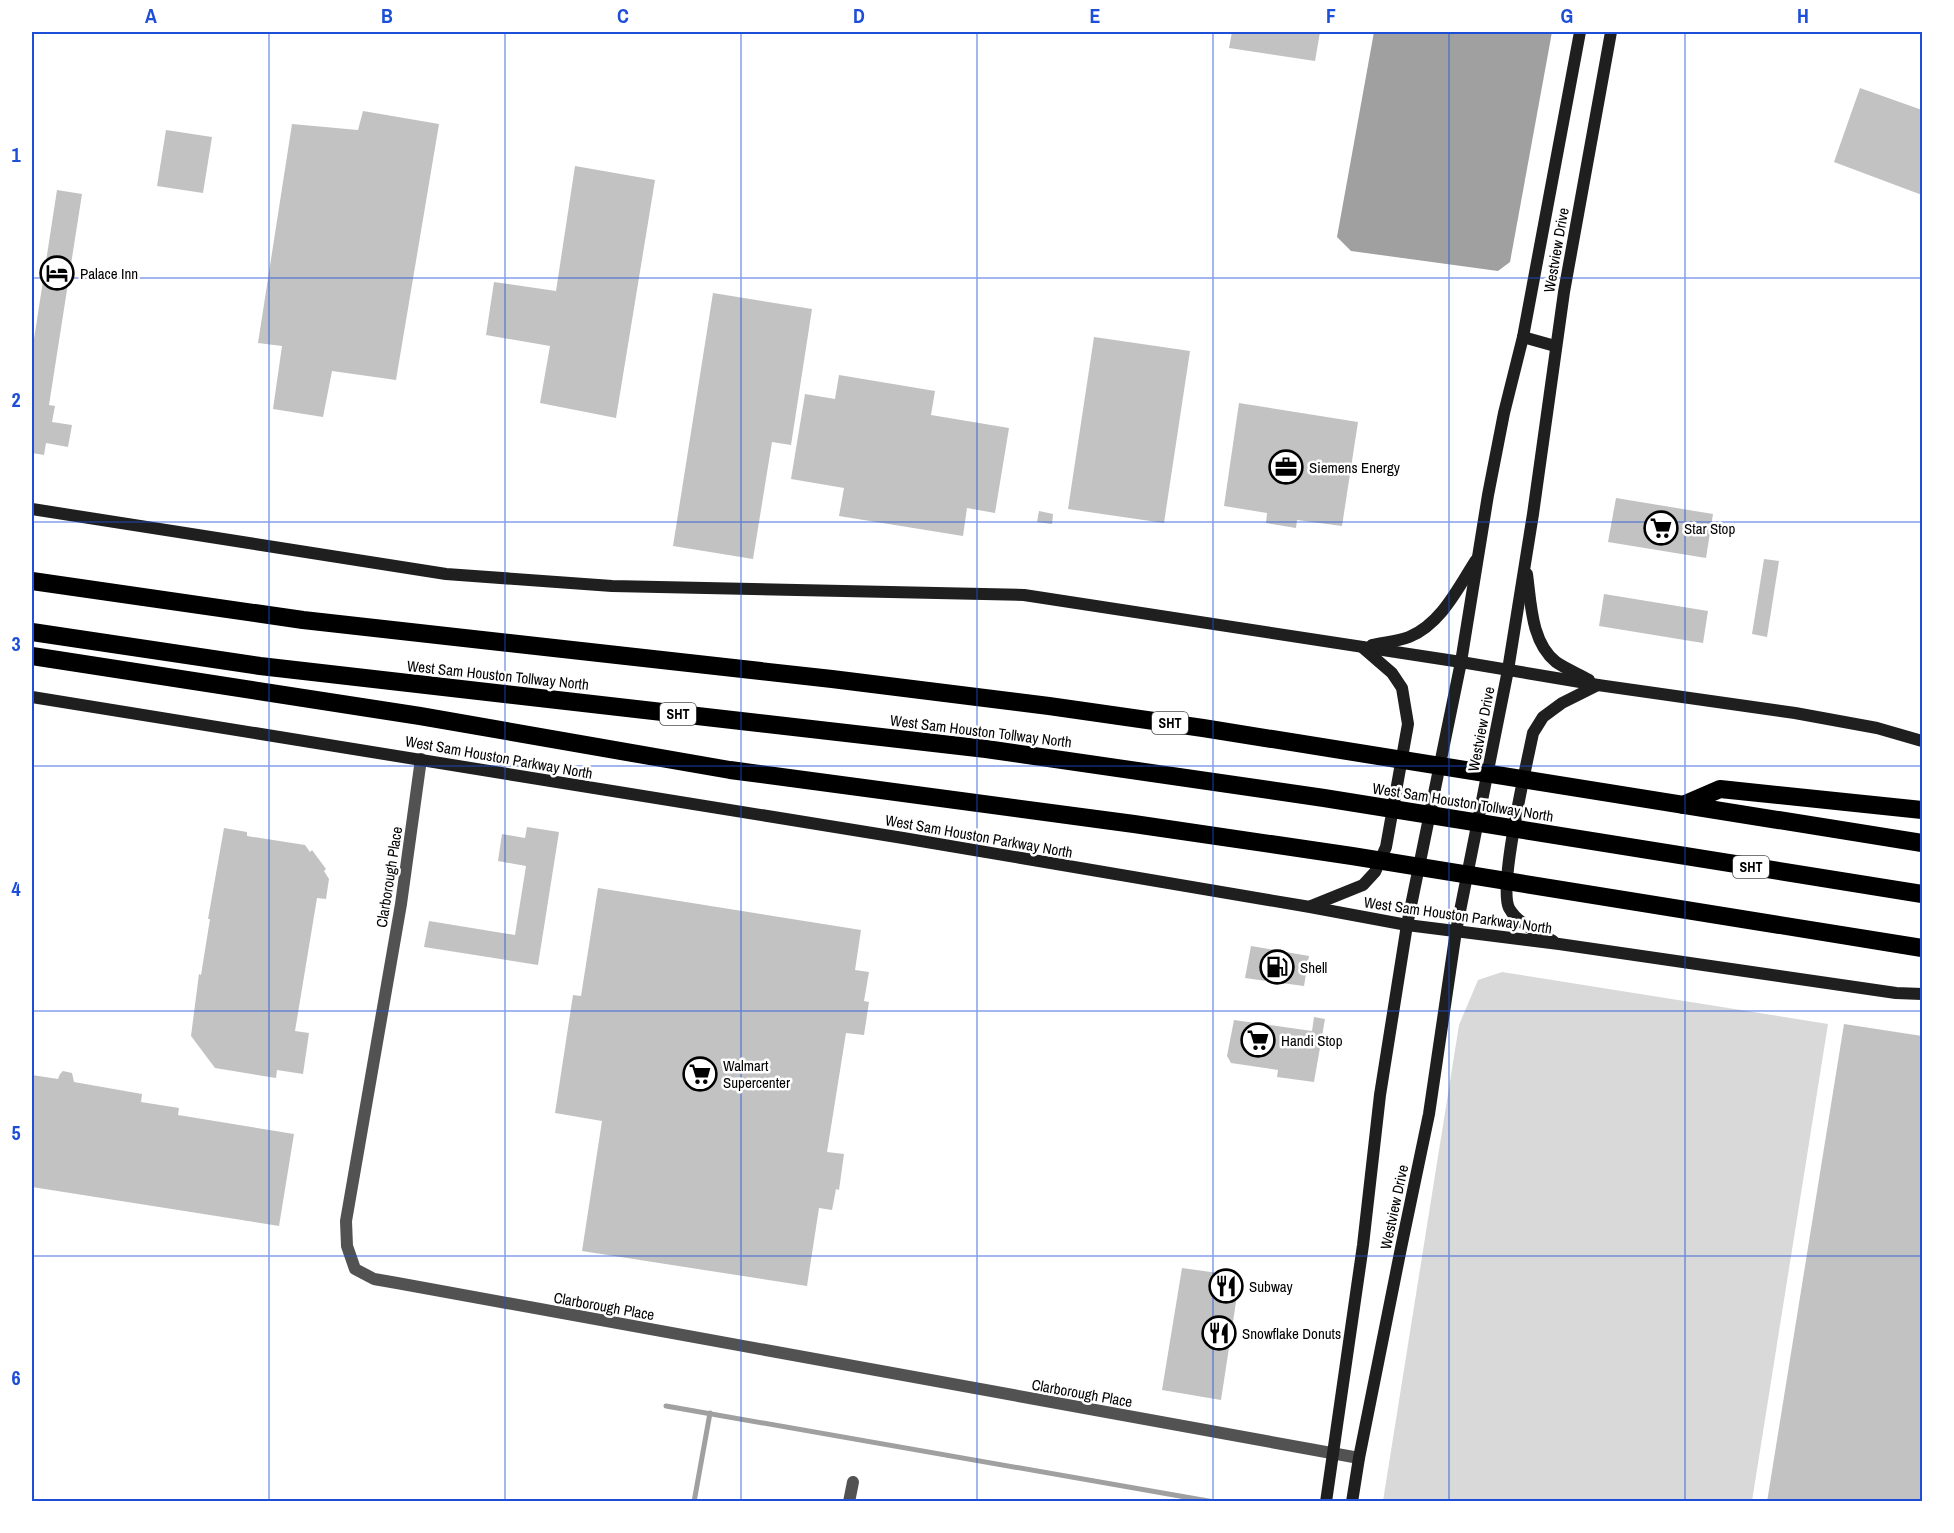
<svg xmlns="http://www.w3.org/2000/svg" width="1954" height="1533" font-family="'Archivo Narrow',sans-serif">
<rect width="100%" height="100%" fill="#fff"/>
<polygon fill="#d9d9d9" points="1502,972 1828,1024 1752,1501 1383,1501 1459,1025 1478,980"/>
<polygon fill="#a0a0a0" points="1374,32 1552,32 1510,262 1498,271 1351,251 1337,237"/>
<g fill="none" stroke-linecap="round" stroke-linejoin="round">
<g stroke="#a0a0a0" stroke-width="5">
<polyline points="666,1406 1214,1502"/>
<polyline points="694,1502 710,1413"/>
</g>
</g>
<g fill="#c2c2c2">
<polygon points="1232,32 1320,32 1315,61 1229,48"/>
<polygon points="1860,88 1922,110 1922,195 1834,162"/>
<polygon points="363,111 439,124 396,380 332,371 323,417 273,409 282,346 258,343 292,124 358,130"/>
<polygon points="166,130 212,137 203,193 157,186"/>
<polygon points="575,166 655,180 616,418 540,403 550,346 486,335 494,282 556,291"/>
<polygon points="57,190 82,194 49,405 55,406 52,422 72,425 68,447 46,443 44,455 32,453 32,352"/>
<polygon points="713,293 812,309 791,445 772,442 753,559 673,546"/>
<polygon points="1094,337 1190,351 1164,523 1068,509"/>
<polygon points="839,375 935,391 931,415 1009,428 995,513 967,508 963,536 839,516 844,488 791,479 805,394 835,399"/>
<polygon points="1239,403 1358,422 1342,526 1297,520 1296,528 1266,523 1267,513 1224,506"/>
<polygon points="1616,498 1713,514 1706,558 1608,542"/>
<polygon points="1039,511 1053,514 1052,524 1037,522"/>
<polygon points="1764,559 1779,561 1767,637 1752,634"/>
<polygon points="1604,594 1708,611 1703,643 1599,626"/>
<polygon points="527,827 559,832 538,965 424,947 429,921 515,935 526,866 498,861 502,834 525,838"/>
<polygon points="224,828 247,832 247,836 305,845 310,852 312,850 326,869 324,871 329,879 326,899 317,898 295,1031 309,1033 303,1074 277,1070 276,1078 215,1068 191,1036 199,974 201,975 210,919 208,919"/>
<polygon points="598,888 861,930 855,970 869,972 864,1001 869,1002 864,1035 846,1033 827,1152 844,1154 839,1190 836,1189 832,1210 819,1208 807,1286 582,1251 602,1121 555,1113 573,995 581,996"/>
<polygon points="1251,946 1309,956 1304,986 1245,978"/>
<polygon points="1314,1017 1325,1019 1314,1082 1277,1077 1278,1070 1231,1063 1227,1056 1234,1020 1312,1031"/>
<polygon points="1844,1024 1922,1036 1922,1502 1767,1502"/>
<polygon points="63,1071 72,1073 74,1082 142,1094 141,1102 179,1108 178,1115 294,1134 279,1226 32,1187 32,1075 58,1079 60,1074"/>
<polygon points="1182,1268 1240,1276 1221,1400 1162,1390"/>
</g>
<g fill="none" stroke-linecap="round" stroke-linejoin="round">
<g stroke="#525252" stroke-width="12">
<polyline points="421,759 401,904 346,1221 347,1246 355,1269 374,1279 397,1283 1359,1458"/>
<polyline points="849,1502 853,1482"/>
</g>
<g stroke="#1f1f1f" stroke-width="12">
<polyline points="1523,337 1555,346"/>
<polyline points="32,509 446,574 612,586 1024,595 1461,662 1598,685 1795,713 1877,728 1922,741"/>
<path d="M1527,574c4,29 4,68 29,88 10,7 23,12 33,18"/>
<path d="M1372,645c11,-3 25,-3 37,-8 32,-13 49,-49 67,-77"/>
<polyline points="32,697 903,838 1310,907 1407,925 1559,944 1896,993 1922,994"/>
<polyline points="1311,906 1363,885 1375,872 1386,847 1408,724 1402,688 1392,673 1362,647"/>
<path d="M1553,941c-14,-8 -36,-18 -44,-33 -11,-22 18,-145 24,-175l10,-16 19,-14 36,-18"/>
<polyline points="1326,1502 1363,1245 1380,1095 1407,925 1461,662 1488,495 1504,413 1523,337 1580,32"/>
<polyline points="1352,1502 1359,1458 1401,1248 1429,1114 1456,931 1508,670 1533,514 1564,292 1611,32"/>
</g>
<g stroke="#000" stroke-width="18">
<polyline points="32,581 303,620 832,679 1049,706 1203,728 1922,843"/>
<polyline points="32,632 260,666 986,749 1324,798 1922,894"/>
<polyline points="32,656 420,716 730,770 1134,824 1352,856 1922,948"/>
<polyline points="1683,805 1720,789 1922,810"/>
</g>
</g>
<path fill="none" stroke="#1d4ed8" stroke-width="1.5" stroke-opacity="0.55" d="M269,32v1470M505,32v1470M741,32v1470M977,32v1470M1213,32v1470M1449,32v1470M1685,32v1470M32,278h1890M32,522h1890M32,766h1890M32,1011h1890M32,1256h1890"/>
<defs>
<symbol id="hotel-ring" viewBox="-11 -11 22 22"><circle r="9.5" fill="#fff" stroke="#000" stroke-width="1.5"/><path d="M-6-4.5h1.5V1H6V5H4.5V3h-9V5H-6ZM-4 0a1.8 1.8 0 1 1 3.6 0ZM.5 0V-2.5h3Q6-2.5 6 0Z" fill="#000"/></symbol>
<symbol id="office-ring" viewBox="-11 -11 22 22"><circle r="9.5" fill="#fff" stroke="#000" stroke-width="1.5"/><path d="M-6-3h4V-5.5h4V-3h4V5H-6ZM-1-4.5V-3h2v-1.5ZM-6 0V1H6V0Z" fill="#000"/></symbol>
<symbol id="supermarket-ring" viewBox="-11 -11 22 22"><circle r="9.5" fill="#fff" stroke="#000" stroke-width="1.5"/><path d="M-6-5.5h2.5l.6 2H6L4.5 2H-2.5L-4.4-4H-6ZM-1.5 3.2a1.3 1.3 0 1 0 .1 0ZM3 3.2a1.3 1.3 0 1 0 .1 0Z" fill="#000"/></symbol>
<symbol id="fuel-ring" viewBox="-11 -11 22 22"><circle r="9.5" fill="#fff" stroke="#000" stroke-width="1.5"/><path d="M-5.5-6h7V0h2V4h1.3V-2.5L3-4.5l.8-.8L6-3V5H2.5V1h-1V6h-7ZM-4.2-4.7v3.2H.2V-4.7Z" fill="#000"/></symbol>
<symbol id="restaurant-ring" viewBox="-11 -11 22 22"><circle r="9.5" fill="#fff" stroke="#000" stroke-width="1.5"/><path d="M-5-6h1v4h1v-4h1v4h1v-4h1v5L-1.5 .5V6h-2V.5L-5-1ZM5-6V6H3V1.5H1.5Q1.5-4 5-6Z" fill="#000"/></symbol>
</defs>
<g fill-rule="evenodd">
<use href="#hotel-ring" x="38" y="254" width="38" height="38"/>
<use href="#office-ring" x="1267" y="448" width="38" height="38"/>
<use href="#supermarket-ring" x="1642" y="509" width="38" height="38"/>
<use href="#fuel-ring" x="1258" y="948" width="38" height="38"/>
<use href="#supermarket-ring" x="1239" y="1021" width="38" height="38"/>
<use href="#supermarket-ring" x="681" y="1055" width="38" height="38"/>
<use href="#restaurant-ring" x="1207" y="1267" width="38" height="38"/>
<use href="#restaurant-ring" x="1200" y="1314" width="38" height="38"/>
</g>
<g text-anchor="middle" dominant-baseline="central" stroke-width="5" stroke-linejoin="round" paint-order="stroke">
<g fill="#fff" stroke="#4c4c4c" stroke-width="1.5">
<rect x="660" y="703" width="36" height="22" rx="4.5"/>
<rect x="1152" y="712" width="36" height="22" rx="4.5"/>
<rect x="1733" y="856" width="36" height="22" rx="4.5"/>
</g>
<g font-size="14" font-weight="bold" fill="#000">
<text x="678" y="714">SHT</text>
<text x="1170" y="723">SHT</text>
<text x="1751" y="867">SHT</text>
</g>
<g font-size="15" fill="#000" stroke="#fff">
<text transform="translate(1556 250) rotate(-80)">Westview Drive</text>
<text transform="translate(498 675) rotate(6)">West Sam Houston Tollway North</text>
<text transform="translate(1481 729) rotate(-79)">Westview Drive</text>
<text transform="translate(981 731) rotate(7)">West Sam Houston Tollway North</text>
<text transform="translate(499 757) rotate(10)">West Sam Houston Parkway North</text>
<text transform="translate(1463 802) rotate(9)">West Sam Houston Tollway North</text>
<text transform="translate(979 836) rotate(10)">West Sam Houston Parkway North</text>
<text transform="translate(389 877) rotate(-81)">Clarborough Place</text>
<text transform="translate(1458 915) rotate(8)">West Sam Houston Parkway North</text>
<text transform="translate(1394 1207) rotate(-78)">Westview Drive</text>
<text transform="translate(604 1306) rotate(10)">Clarborough Place</text>
<text transform="translate(1082 1393) rotate(10)">Clarborough Place</text>
</g>
<g font-size="15" fill="#000" stroke="#fff" text-anchor="start">
<text x="80" y="273">Palace Inn</text>
<text x="1309" y="467">Siemens Energy</text>
<text x="1684" y="528">Star Stop</text>
<text x="1300" y="967">Shell</text>
<text x="1281" y="1040">Handi Stop</text>
<text x="723" y="1065">Walmart<tspan x="723" dy="17">Supercenter</tspan></text>
<text x="1249" y="1286">Subway</text>
<text x="1242" y="1333">Snowflake Donuts</text>
</g>
</g>
<rect width="1954" height="1533" fill="none" stroke="#ffffff" stroke-width="66"/>
<rect x="33" y="33" width="1888" height="1467" fill="none" stroke="#1d4ed8" stroke-width="2"/>
<g font-size="20" text-anchor="middle" font-weight="bold" fill="#1d4ed8">
<text x="151" y="23">A</text>
<text x="387" y="23">B</text>
<text x="623" y="23">C</text>
<text x="859" y="23">D</text>
<text x="1095" y="23">E</text>
<text x="1331" y="23">F</text>
<text x="1567" y="23">G</text>
<text x="1803" y="23">H</text>
<text x="16" y="162">1</text>
<text x="16" y="407">2</text>
<text x="16" y="651">3</text>
<text x="16" y="896">4</text>
<text x="16" y="1140">5</text>
<text x="16" y="1385">6</text>
</g>
</svg>
